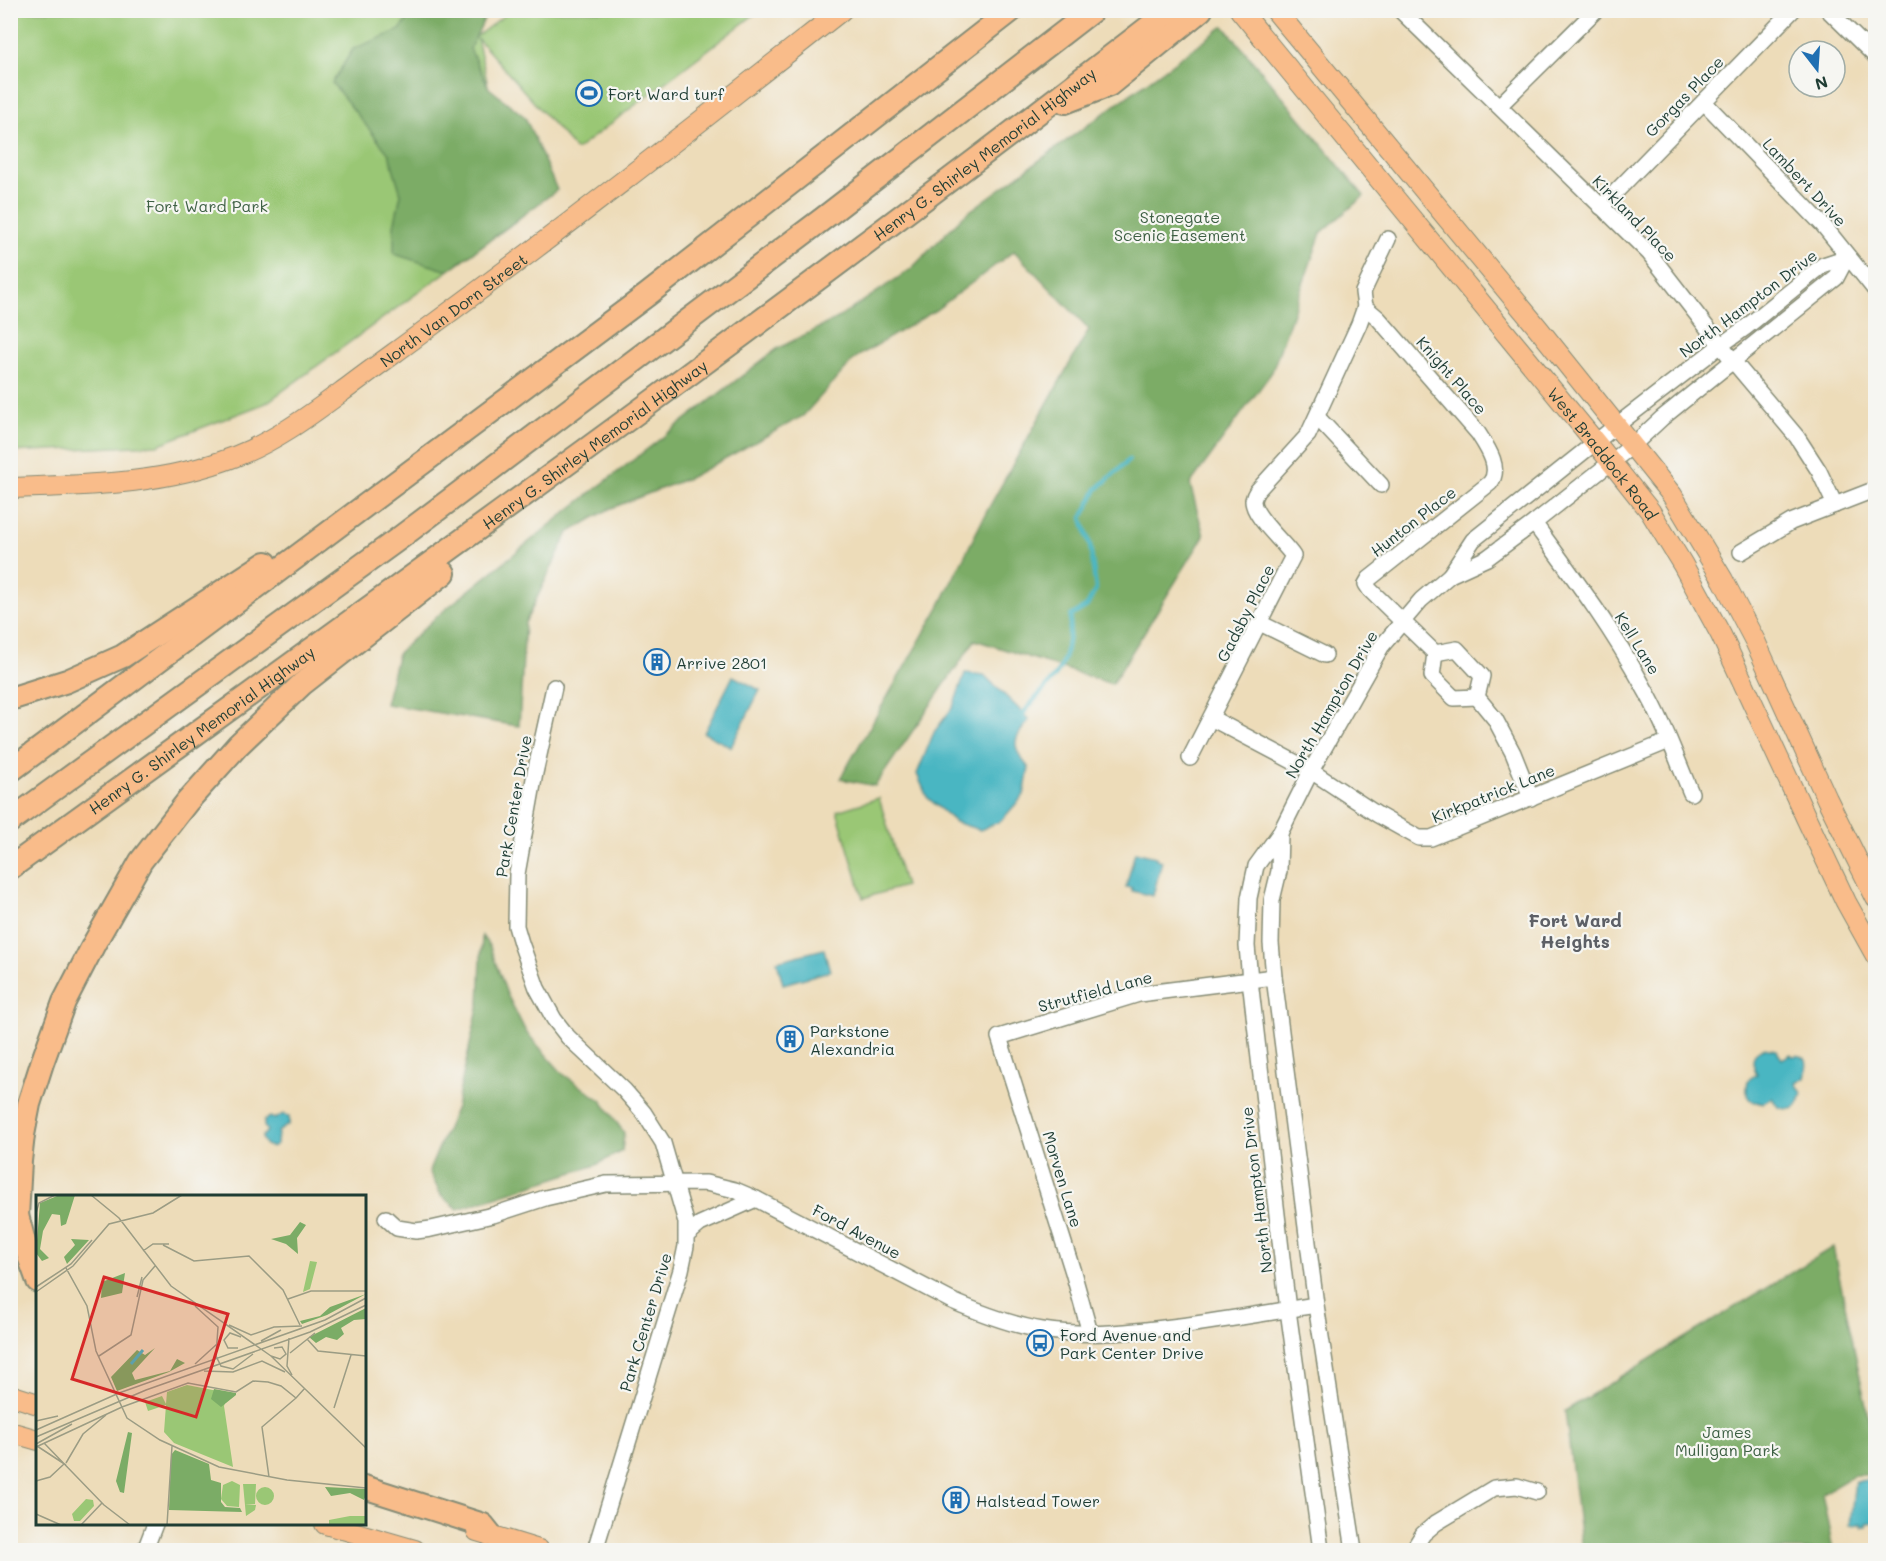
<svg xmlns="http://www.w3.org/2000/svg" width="1886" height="1561" font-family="Mali,sans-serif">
<rect width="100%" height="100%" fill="#f6f6f2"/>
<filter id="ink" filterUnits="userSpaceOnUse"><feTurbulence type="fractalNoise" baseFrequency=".0167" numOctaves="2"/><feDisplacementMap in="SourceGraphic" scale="12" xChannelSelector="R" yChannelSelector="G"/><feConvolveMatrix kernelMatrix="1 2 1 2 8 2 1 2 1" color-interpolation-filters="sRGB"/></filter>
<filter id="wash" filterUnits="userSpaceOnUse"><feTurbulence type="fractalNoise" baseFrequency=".008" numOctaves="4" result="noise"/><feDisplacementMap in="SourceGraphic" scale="24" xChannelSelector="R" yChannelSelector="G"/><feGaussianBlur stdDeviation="1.35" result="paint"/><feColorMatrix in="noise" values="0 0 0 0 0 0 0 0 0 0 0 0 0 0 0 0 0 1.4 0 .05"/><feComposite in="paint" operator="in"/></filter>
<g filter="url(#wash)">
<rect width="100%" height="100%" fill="#eddcb9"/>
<g fill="#9ac775" stroke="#5c8254" stroke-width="1.5">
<polygon points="10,11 471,11 477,36 510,11 759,11 576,150 477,38 519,219 266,403 157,445 11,452"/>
<polygon points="879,798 905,886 863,898 837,811"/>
</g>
<g fill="#7bac66" stroke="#4d744d" stroke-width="1.5">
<polygon points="414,10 488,11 470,49 489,88 525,117 557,190 448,271 394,254 394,226 401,194 389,154 332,83 353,49 400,30"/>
<polygon points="1224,26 1364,196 1321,233 1272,372 1190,484 1204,536 1112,684 975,640 875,786 840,779 939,607 988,509 1089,329 1014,251 936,310 855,358 803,416 691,477 609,509 568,533 525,623 519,726 385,704 398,653 436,617 571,508 777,349 838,318 911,269 963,216"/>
<polygon points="482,936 490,947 507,994 526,1032 563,1074 602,1101 624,1133 622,1151 596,1165 458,1209 441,1195 429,1171 456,1107 479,1004"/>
<polygon points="1833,1247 1875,1449 1876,1475 1854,1475 1822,1494 1833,1550 1582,1550 1565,1411"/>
</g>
<g fill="#48b6c2" stroke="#347a7b" stroke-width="1.5">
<path d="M965,673l19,2 35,34 10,11c-17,22 -18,26 0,48l-5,27 -23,26 -21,9 -25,-8 -28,-25 -10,-23 17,-42 19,-25z"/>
<polygon points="733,676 760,690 731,747 704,733"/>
<polygon points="1135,852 1156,857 1156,859 1162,861 1153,896 1132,891 1132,888 1126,887"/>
<polygon points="824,949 830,971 783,984 777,961"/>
<path d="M1763,1048l13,2 6,9 9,-5 1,2c19,-3 15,11 13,22l-9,5 6,10c-4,16 -8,19 -24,14l-6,-9 -9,5 -1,-1c-18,2 -16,-11 -14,-22l9,-6c-5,-10 -7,-20 6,-26z"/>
<path d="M283,1114l6,3v7l-11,8 -1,12c-7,6 -14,1 -15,-7l5,-6 -3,-5v-6l6,-3 5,2z"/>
<polygon points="1870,1480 1875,1504 1875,1523 1867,1524 1867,1527 1862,1527 1861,1524 1850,1525 1855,1481"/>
</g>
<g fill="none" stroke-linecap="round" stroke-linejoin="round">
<path stroke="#48b6c2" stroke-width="4.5" d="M1023,714c9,-13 19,-22 29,-34 15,-17 17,-42 19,-64l16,-10 9,-17 -6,-44 -8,-27 15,-29 32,-29"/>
</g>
</g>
<g filter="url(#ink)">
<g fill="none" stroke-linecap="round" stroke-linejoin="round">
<defs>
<g id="minor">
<polyline points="1400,10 1649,253 1733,361 1797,437 1819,471 1835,505"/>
<polyline points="1828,10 1876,57"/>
<polyline points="1704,102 1823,225 1876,291"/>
<polyline points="1499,106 1596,10"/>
<polyline points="1601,207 1793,10"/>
<path d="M1365,307l13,11 100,115c9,14 24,35 12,50l-121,96 -3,5 4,6 65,63"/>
<polyline points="1317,417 1381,485"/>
<path d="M1534,523c38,52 77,104 108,161 20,34 34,73 49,109"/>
<polyline points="1741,552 1791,522 1876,489"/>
<polyline points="1450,575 1473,540 1617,425 1721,345 1745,328 1823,265 1847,257"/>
<polyline points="1260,623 1325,655"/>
<polyline points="1435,653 1457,649 1482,676 1477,697"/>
<polyline points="1435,653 1432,676 1454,698 1477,697"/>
<polyline points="554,687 535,773 517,874 516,926 521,943 537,988 554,1019 568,1037 624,1090 644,1113 663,1143 686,1222 686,1246 681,1270 595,1550"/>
<polyline points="1477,697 1495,719 1513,753 1531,798"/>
<polyline points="1211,718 1311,771 1378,815 1419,838 1431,838 1451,830 1669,741"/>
<path d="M1190,758l103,-202c-9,-14 -41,-40 -40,-56 1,-4 2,-6 4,-9l51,-56 51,-111 6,-17 -2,-15 25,-53"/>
<polyline points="1280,833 1279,871 1272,900 1271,943 1274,977 1316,1305 1354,1550"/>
<path d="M386,1218l11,10 19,3 15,-2 62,-14 52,-17 61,-14 100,-1 29,7 21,9 194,101c30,13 61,25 92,30 46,7 92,2 138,-4 45,-6 91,-14 136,-21"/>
<polyline points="687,1235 700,1224 756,1199"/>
<polyline points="1090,1333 1073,1272 999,1037 1139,994 1274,977"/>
<polyline points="145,1550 155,1524"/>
<polyline points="1321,1550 1288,1310 1250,980 1247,946 1249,898 1256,866 1280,833 1311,771 1381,647 1421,600 1450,575 1487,558 1534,523 1633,445 1662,418 1836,278 1847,257"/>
<polyline points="1413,1550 1423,1534 1436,1523 1494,1488 1517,1486 1537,1492"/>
</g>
<g id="major">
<path id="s1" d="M1240,10l356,433 54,68 33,54 38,70 95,204 30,63 30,54"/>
<polyline points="1275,10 1538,328 1672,495 1723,580 1755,641 1827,799 1876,898"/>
<path id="s2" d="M10,488c78,-3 151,-3 224,-31 44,-17 80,-45 117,-72 28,-21 56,-41 84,-62 138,-101 272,-207 407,-313"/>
<polyline points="10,1395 38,1404"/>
<polyline points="10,1432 38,1440"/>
<polyline points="325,1524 415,1550"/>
<polyline points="477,1531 539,1550"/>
</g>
<g id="highway">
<polyline points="1065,102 1109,85 1201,10"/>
<polyline points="10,699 67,681 123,656 266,563"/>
<polyline points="10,771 647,295 1012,10"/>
<polyline points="10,821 401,537 824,218 1093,10"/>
<path id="s3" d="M10,868c390,-283 781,-562 1161,-858"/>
<polyline points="14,1204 25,1245 38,1281"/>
<polyline points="17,1217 20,1161 23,1135 29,1104 42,1063 64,1002 95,942 141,861 187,802 238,745 302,684 444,573"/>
<polyline points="364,1487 483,1525 491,1535"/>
</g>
</defs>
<use href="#minor" stroke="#868c76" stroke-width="18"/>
<use href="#major" stroke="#868c76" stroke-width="22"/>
<use href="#highway" stroke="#868c76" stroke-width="26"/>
<use href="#minor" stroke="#fff" stroke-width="15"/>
<use href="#major" stroke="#f9bc8a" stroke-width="20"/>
<use href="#highway" stroke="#f9bc8a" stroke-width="22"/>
</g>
</g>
<defs>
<symbol id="stadium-ring" viewBox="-11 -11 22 22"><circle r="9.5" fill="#f6f6f2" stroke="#1f6fb2" stroke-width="1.5"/><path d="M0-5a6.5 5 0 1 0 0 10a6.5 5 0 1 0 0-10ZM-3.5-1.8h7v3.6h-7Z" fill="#1f6fb2"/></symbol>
<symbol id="building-ring" viewBox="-11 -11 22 22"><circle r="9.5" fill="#f6f6f2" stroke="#1f6fb2" stroke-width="1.5"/><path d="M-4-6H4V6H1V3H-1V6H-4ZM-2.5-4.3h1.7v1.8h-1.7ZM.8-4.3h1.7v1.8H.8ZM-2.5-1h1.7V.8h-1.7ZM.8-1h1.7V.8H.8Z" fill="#1f6fb2"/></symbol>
<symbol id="bus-ring" viewBox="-11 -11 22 22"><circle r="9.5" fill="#f6f6f2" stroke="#1f6fb2" stroke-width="1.5"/><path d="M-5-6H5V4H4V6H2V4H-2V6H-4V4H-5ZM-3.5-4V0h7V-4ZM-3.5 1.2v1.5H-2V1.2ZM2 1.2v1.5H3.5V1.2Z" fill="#1f6fb2"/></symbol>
</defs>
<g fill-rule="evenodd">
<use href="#stadium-ring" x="574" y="78" width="30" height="30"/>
<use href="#building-ring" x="642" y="647" width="30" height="30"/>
<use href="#building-ring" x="775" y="1024" width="30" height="30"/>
<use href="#bus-ring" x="1025" y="1328" width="30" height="30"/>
<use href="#building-ring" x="941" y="1485" width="30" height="30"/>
</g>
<g text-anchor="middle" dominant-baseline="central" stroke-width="4.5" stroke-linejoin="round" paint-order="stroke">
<g font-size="16" fill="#1f3d34" stroke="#f6f6f2" text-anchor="start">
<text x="608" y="93">Fort Ward turf</text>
<text x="676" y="662">Arrive 2801</text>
<text x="810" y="1030">Parkstone<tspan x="810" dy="18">Alexandria</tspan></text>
<text x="1060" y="1334">Ford Avenue and<tspan x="1060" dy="18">Park Center Drive</tspan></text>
<text x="976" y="1500">Halstead Tower</text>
</g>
<g font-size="16" fill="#1f3d34" stroke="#f6f6f2">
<text transform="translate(1684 96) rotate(-46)">Gorgas Place</text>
<text stroke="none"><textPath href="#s3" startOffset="1208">Henry G. Shirley Memorial Highway</textPath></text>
<text transform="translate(1805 182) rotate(47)">Lambert Drive</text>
<text transform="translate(1635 218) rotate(46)">Kirkland Place</text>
<text transform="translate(1748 303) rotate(-37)">North Hampton Drive</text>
<text stroke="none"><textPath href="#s2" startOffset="492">North Van Dorn Street</textPath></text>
<text transform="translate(1452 375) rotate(49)">Knight Place</text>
<text stroke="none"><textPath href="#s3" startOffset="722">Henry G. Shirley Memorial Highway</textPath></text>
<text stroke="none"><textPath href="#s1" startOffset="573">West Braddock Road</textPath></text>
<text transform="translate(1413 521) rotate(-38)">Hunton Place</text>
<text transform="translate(1245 613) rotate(-63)">Gadsby Place</text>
<text transform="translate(1638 643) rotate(58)">Kell Lane</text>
<text transform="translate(1331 704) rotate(-60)">North Hampton Drive</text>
<text stroke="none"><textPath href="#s3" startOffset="236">Henry G. Shirley Memorial Highway</textPath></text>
<text transform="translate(1493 793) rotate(-22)">Kirkpatrick Lane</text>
<text transform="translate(513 806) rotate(-80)">Park Center Drive</text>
<text transform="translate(1095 991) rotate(-15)">Strutfield Lane</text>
<text transform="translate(1063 1179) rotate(73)">Morven Lane</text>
<text transform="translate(1256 1190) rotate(-97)">North Hampton Drive</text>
<text transform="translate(857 1231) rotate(28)">Ford Avenue</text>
<text transform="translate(645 1322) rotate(-73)">Park Center Drive</text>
</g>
<g font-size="16" fill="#3e6044" stroke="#f6f6f2">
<text x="207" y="205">Fort Ward Park</text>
<text x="1180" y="216">Stonegate<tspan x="1180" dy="18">Scenic Easement</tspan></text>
<text x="1727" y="1431">James<tspan x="1727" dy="18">Mulligan Park</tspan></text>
</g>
<g font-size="18" font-weight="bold" fill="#5d6066" stroke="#f6f6f2">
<text x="1575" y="920">Fort Ward<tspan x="1575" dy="21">Heights</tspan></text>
</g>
</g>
<g transform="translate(36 1195)">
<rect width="330" height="330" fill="#eddcb9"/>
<path d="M274,66l7,1 -7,27 -7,3zM151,190l41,8 -4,13 9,61 -59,-24 -10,-11 2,-27 -18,6 -3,-9 17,-6 4,8 1,-12zM196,286l8,4 -1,22 -12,-1 -6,-7 2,-14zM207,289h13l-1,20h-10l11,1 -1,5 -9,6zM220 301a9 9 0 1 1 18 0a9 9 0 1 1-18 0ZM50,304l7,1 1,6 -14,15h-6l-2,-7zM314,321h16v9h-37v-5z" fill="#9ac775"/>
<path d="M39,0l-9,29 -5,2 -1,-11 -8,-1 -9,17 -3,18 9,9 -7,3 -6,-8 4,-50 17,-7zM264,27l6,3 -9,13 1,16 -12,-10 -15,-5 19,-4zM35,44l18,1 -22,24 -3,-7 11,-12zM89,78l-3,20 -21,5 1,-16zM330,99l-39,21 -25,9 -2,-3 20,-5 10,-9zM330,113v11l-12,1 -13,8 3,6 -7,6 -11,-3 -10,6 -7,-6zM119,153l-23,25 3,7 35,-9 7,-12 8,4 -16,9 -52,19 -6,-14 26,-27 8,5zM178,194l22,4v2l-15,12 -10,-8zM92,237l4,1 -8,60 -4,-1 -4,-11zM139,255l34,14 2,16 10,3v19l4,5 15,1 2,4 -73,-2 2,-55zM289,292l41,2v6l-2,5 -14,-7 -19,3z" fill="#7bac66"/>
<path fill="none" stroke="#48b6c2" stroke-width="3" d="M95,169l12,-14"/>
<path fill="none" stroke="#9b9c84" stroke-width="1.5" d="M55,0l28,23 52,68 100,70 95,92M0,18l3,-10 16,-8M127,50l31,16 55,-5 34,34 17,35M107,56l10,-7h16M30,73l21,38 9,45 31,67 33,22 59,27 68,13 79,8M0,92l35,-23 21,-24M0,97l37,-26 36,-42 44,-11 29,-18M101,102l5,-20M252,104l23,-8h55M159,111l23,21 -2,29 5,10 12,3 20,-15M193,130l22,10 23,-8 28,-1M253,143l-2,28 5,9M271,144l11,12 48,5M225,146l20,-11M202,153h-10l-4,-8 6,-7 11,4M254,158l25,-20M63,161l32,-21 12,-55 12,-14M235,161l9,3 6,-5 -4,-7 -8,1M159,169l22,-20M168,176l29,1 29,-11 23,11M298,213l17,-53M0,226l22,-5M0,235l83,-37 206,-73 41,-22M0,242l110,-47 164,-58 56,-27M8,248l60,62 26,20M0,249l36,-20M1,251l29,19M0,252l86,-40 66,-24 48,9 17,-11 15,1 13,4 15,12 9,-10M30,268l17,-29 23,-19M233,282l-7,-50 34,-29M0,286l14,-4 14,-13M0,319l25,11M45,330l21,-22M131,330l5,-79"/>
<path fill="#d62828" fill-opacity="0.15" stroke="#d62828" stroke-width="3" d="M68,82l124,37 -32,103 -124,-38z"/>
<rect width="330" height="330" fill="none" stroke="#1f3d34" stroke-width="3"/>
</g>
<rect width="1886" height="1561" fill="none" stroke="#f6f6f2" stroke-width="36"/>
<g transform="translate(1817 69) rotate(163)"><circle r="28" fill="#f6f6f2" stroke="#a0aca6" stroke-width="1.5"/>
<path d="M0-4.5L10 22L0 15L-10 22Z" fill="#1f6fb2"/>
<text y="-9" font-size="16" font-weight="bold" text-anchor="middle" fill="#1f3d34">N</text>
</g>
</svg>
